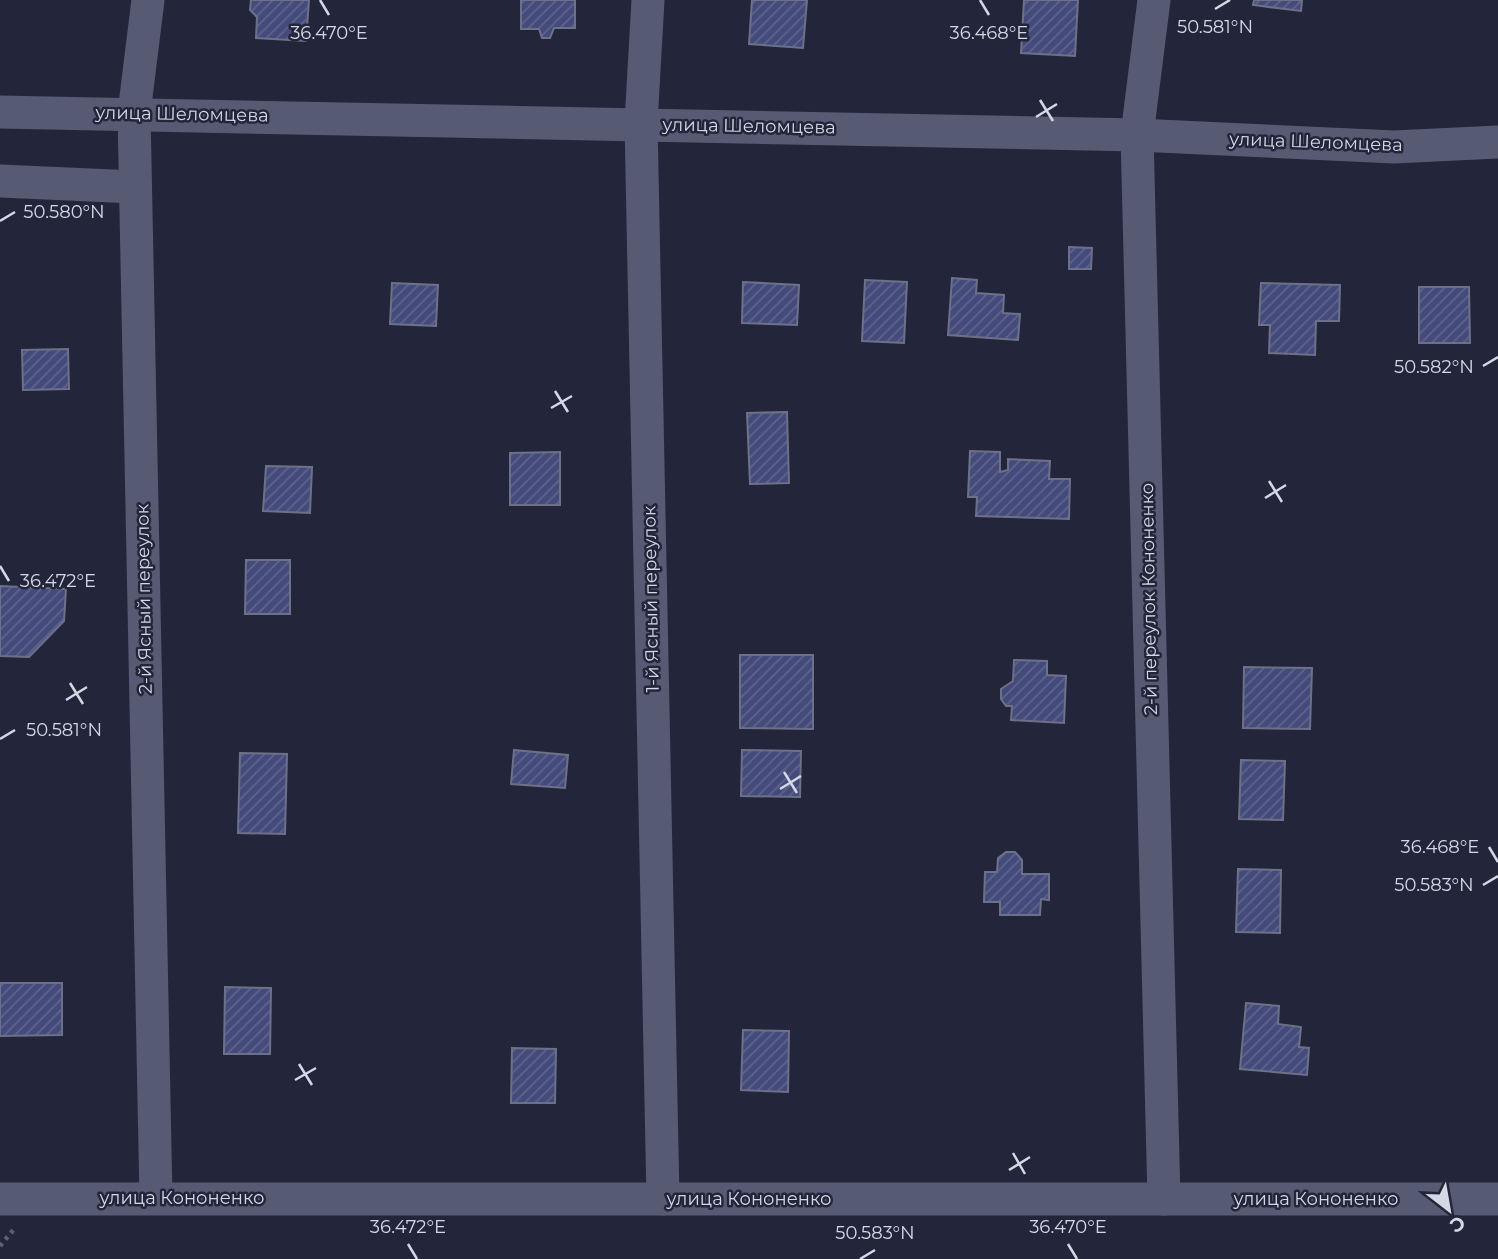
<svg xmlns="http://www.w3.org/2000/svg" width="1498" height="1259" font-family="Montserrat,sans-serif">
<defs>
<pattern id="building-hatch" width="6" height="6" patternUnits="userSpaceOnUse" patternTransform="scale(1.75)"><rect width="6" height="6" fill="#444b7a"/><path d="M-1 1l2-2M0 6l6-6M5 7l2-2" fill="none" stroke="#5e648d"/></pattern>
</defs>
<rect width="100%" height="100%" fill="#23263b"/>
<g fill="url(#building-hatch)" stroke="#6c7189" stroke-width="2">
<polygon points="251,0 309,0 306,41 256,38 257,17 250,10"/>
<polygon points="521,0 575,0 575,28 554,28 550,38 542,38 539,29 521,29"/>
<polygon points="752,0 807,0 803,48 749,44"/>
<polygon points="1024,0 1078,0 1075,56 1021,53"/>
<polygon points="1254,0 1302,0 1301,11 1253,5"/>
<polygon points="1069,247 1092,248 1091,269 1069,269"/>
<polygon points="952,278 977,280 976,293 1004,295 1003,313 1020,314 1018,340 948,335"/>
<polygon points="865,280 907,282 904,343 862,341"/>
<polygon points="743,282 799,285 797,325 742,323"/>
<polygon points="392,283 438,285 436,326 390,324"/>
<polygon points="1261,283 1340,285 1339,321 1316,321 1315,355 1269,353 1270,325 1259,325"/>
<polygon points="1419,287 1469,287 1470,343 1419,343"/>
<polygon points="68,349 69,389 23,390 22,350"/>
<polygon points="787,412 789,483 750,484 747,413"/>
<polygon points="970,451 1000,452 1000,472 1008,470 1008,459 1050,461 1049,479 1070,479 1069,519 976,516 977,497 968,497"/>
<polygon points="560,452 560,505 510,505 510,453"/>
<polygon points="266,466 312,467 310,513 263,511"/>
<polygon points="246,560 290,560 290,614 245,614"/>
<polygon points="0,586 66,589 64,621 29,657 0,656"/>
<polygon points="740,655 813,655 813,729 740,728"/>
<polygon points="1014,660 1047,661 1047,675 1066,676 1064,723 1011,720 1012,706 1006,706 1001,699 1001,689 1013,681"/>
<polygon points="1244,667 1312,668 1310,729 1243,728"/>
<polygon points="514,750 568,755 565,788 511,784"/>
<polygon points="742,750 801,751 800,797 741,796"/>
<polygon points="240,753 287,754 285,834 238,833"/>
<polygon points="1241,760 1285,761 1283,820 1239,819"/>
<polygon points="1006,852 1015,852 1022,860 1022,874 1049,874 1049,900 1041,899 1040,915 1000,915 1000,902 984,902 985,872 997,872 998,858"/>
<polygon points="1238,869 1281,870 1280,933 1236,932"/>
<polygon points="0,983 62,983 62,1035 0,1036"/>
<polygon points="225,987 271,988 270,1054 224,1054"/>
<polygon points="1246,1003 1279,1006 1278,1024 1301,1027 1299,1047 1309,1048 1307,1075 1240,1069"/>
<polygon points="743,1030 789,1031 788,1092 741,1090"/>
<polygon points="512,1048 556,1049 555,1103 511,1103"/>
</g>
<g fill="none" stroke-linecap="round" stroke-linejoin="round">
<polyline stroke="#5d6073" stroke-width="4.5" stroke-dasharray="3.5 5" stroke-linecap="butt" points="0,1246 15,1228"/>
<g stroke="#565b73" stroke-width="33">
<polyline points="148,0 134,113 156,1198"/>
<polyline points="648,0 641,123 663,1199"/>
<polyline points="1154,0 1137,135 1164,1199"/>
<polyline points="0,112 1137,135 1394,147 1498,142"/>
<polyline points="0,181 135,187"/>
<polyline points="0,1199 1498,1199"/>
</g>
</g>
<path fill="none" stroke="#d4d7e4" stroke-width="2.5" d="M320,0l9,15M980,0l9,15M1215,9l15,-9M1040,100l13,21M1036,117l21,-13M0,221l15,-9M1483,366l15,-9M555,391l13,21M551,408l21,-12M1269,481l13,21M1265,498l21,-13M0,566l9,15M70,683l13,21M66,700l21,-13M0,739l15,-9M784,772l13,21M780,789l21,-13M1489,847l9,15M1483,885l15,-9M299,1064l13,21M295,1080l21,-12M1013,1153l12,21M1009,1170l21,-13M408,1244l9,15M1068,1244l9,15M860,1259l15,-9"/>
<g text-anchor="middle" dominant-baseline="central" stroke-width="5" stroke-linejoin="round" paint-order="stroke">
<g font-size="18" fill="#d4d7e4" stroke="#23263b">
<text transform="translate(182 114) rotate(1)">улица Шеломцева</text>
<text transform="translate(749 126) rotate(1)">улица Шеломцева</text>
<text transform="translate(1316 142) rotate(2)">улица Шеломцева</text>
<text transform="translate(144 599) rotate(-91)">2-й Ясный переулок</text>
<text transform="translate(651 599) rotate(-91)">1-й Ясный переулок</text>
<text transform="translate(1149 599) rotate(-91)">2-й переулок Кононенко</text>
<text x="182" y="1198">улица Кононенко</text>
<text x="749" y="1199">улица Кононенко</text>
<text x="1316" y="1199">улица Кононенко</text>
</g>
</g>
<g font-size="18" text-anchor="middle" fill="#d4d7e4" stroke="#23263b" stroke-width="5" stroke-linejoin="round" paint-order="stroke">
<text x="1215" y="33">50.581°N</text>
<text x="329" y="39">36.470°E</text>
<text x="989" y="39">36.468°E</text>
<text x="64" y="218">50.580°N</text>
<text x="1434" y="373">50.582°N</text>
<text x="58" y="587">36.472°E</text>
<text x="64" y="736">50.581°N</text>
<text x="1440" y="853">36.468°E</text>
<text x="1434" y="891">50.583°N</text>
<text x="408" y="1233">36.472°E</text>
<text x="1068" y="1233">36.470°E</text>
<text x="875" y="1239">50.583°N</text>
</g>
<g transform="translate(1449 1210) rotate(149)" stroke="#23263b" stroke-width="5" paint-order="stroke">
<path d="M0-5L12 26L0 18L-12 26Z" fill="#d4d7e4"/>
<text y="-10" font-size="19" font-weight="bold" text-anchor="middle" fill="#d4d7e4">С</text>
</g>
</svg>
